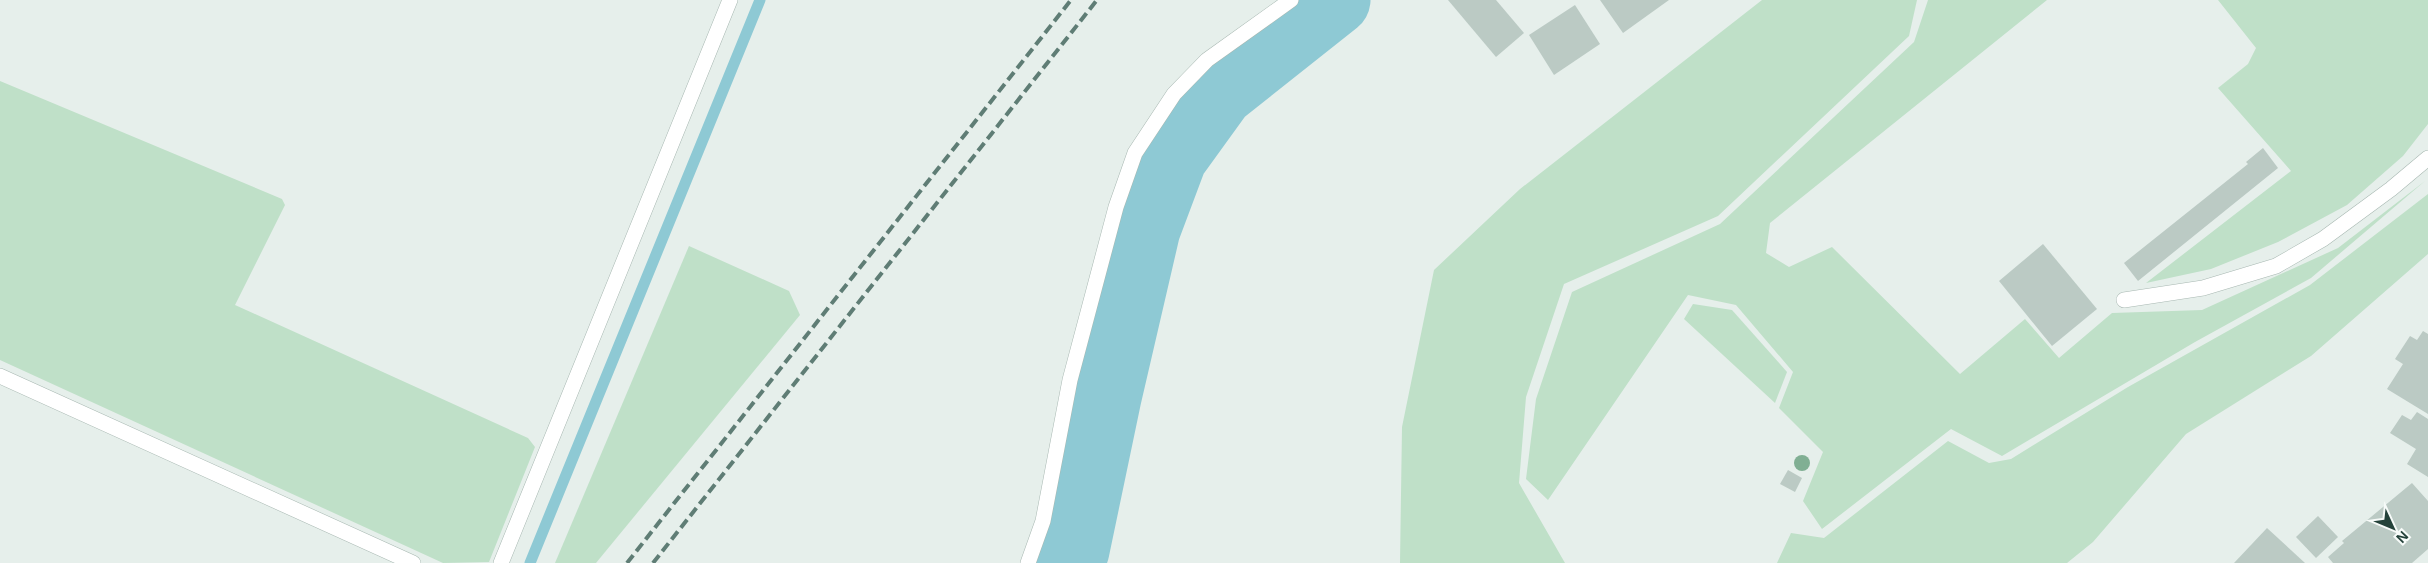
<svg xmlns="http://www.w3.org/2000/svg" width="2428" height="563" font-family="Arial,sans-serif">
<rect width="100%" height="100%" fill="#e6efeb"/>
<g fill="#bfe0c8">
<polygon points="1762,0 1917,0 1909,36 1718,216 1564,284 1526,397 1519,483 1565,563 1400,563 1402,427 1434,270 1520,189"/>
<polygon points="1928,0 2047,0 1770,223 1766,253 1789,267 1832,247 1960,374 2025,319 2059,358 2112,313 2202,310 2338,248 2425,181 2311,278 2195,342 2002,456 1951,429 1822,529 1803,501 1823,452 1779,408 1793,372 1736,305 1688,295 1548,500 1526,479 1536,399 1572,292 1720,224 1914,42"/>
<polygon points="2218,0 2428,0 2428,124 2403,156 2347,205 2278,242 2211,269 2146,283 2291,171 2218,88 2248,64 2256,48"/>
<polygon points="0,81 282,199 285,205 235,305 528,438 535,447 489,562 443,563 0,360"/>
<polygon points="2428,194 2428,254 2311,356 2186,434 2093,542 2067,563 1777,563 1791,533 1824,538 1948,441 1989,463 2011,459 2128,387 2310,285"/>
<polygon points="689,246 789,291 800,315 596,563 555,563"/>
<polygon points="1693,304 1732,310 1787,372 1775,403 1684,319"/>
</g>
<g fill="none" stroke-linecap="round" stroke-linejoin="round">
<polyline stroke="#8ec9d4" stroke-width="11" points="530,563 760,0"/>
<polyline stroke="#8ec9d4" stroke-width="71" points="1069,563 1074,550 1106,397 1145,229 1172,157 1219,92 1335,0"/>
</g>
<g fill="#bbcac4">
<polygon points="1448,0 1496,0 1524,33 1496,57"/>
<polygon points="1600,0 1669,0 1623,33"/>
<polygon points="1575,5 1600,44 1554,75 1529,35"/>
<polygon points="2263,148 2278,168 2138,281 2124,263 2248,164 2246,162"/>
<polygon points="2043,244 2097,309 2052,346 1999,281"/>
<polygon points="2423,331 2428,334 2428,414 2387,389 2403,364 2395,359 2410,336 2417,340"/>
<polygon points="2417,412 2428,419 2428,477 2407,464 2416,449 2390,433 2402,415 2411,420"/>
<polygon points="1788,470 1802,478 1795,492 1780,484"/>
<polygon points="2412,483 2428,501 2428,549 2412,563 2333,563 2328,557 2344,543 2342,541"/>
<polygon points="2318,516 2338,537 2316,558 2296,537"/>
<polygon points="2267,528 2305,563 2234,563"/>
</g>
<g fill="none" stroke-linecap="round" stroke-linejoin="round">
<defs>
<g id="street">
<polyline points="2124,300 2203,288 2276,266 2323,239 2391,189 2428,158"/>
<polyline points="0,376 413,563"/>
<polyline points="501,563 730,0"/>
<polyline points="1028,563 1043,521 1070,380 1116,207 1135,153 1174,94 1207,60 1291,0"/>
</g>
</defs>
<use href="#street" stroke="#a8b8b2" stroke-width="16"/>
<use href="#street" stroke="#fff" stroke-width="15"/>
<g stroke="#5f7d75" stroke-width="4" stroke-dasharray="10 5" stroke-linecap="butt">
<polyline points="627,563 1071,0"/>
<polyline points="653,563 1097,0"/>
</g>
</g>
<circle fill="#80af93" cx="1802" cy="463" r="8"/>
<g transform="translate(2393 528) rotate(134)" stroke="#f7fbf9" stroke-width="4" paint-order="stroke">
<path d="M0-4L9 19L0 12L-9 19Z" fill="#24423a"/>
<text y="-8" font-size="14" font-weight="bold" text-anchor="middle" fill="#24423a">N</text>
</g>
</svg>
